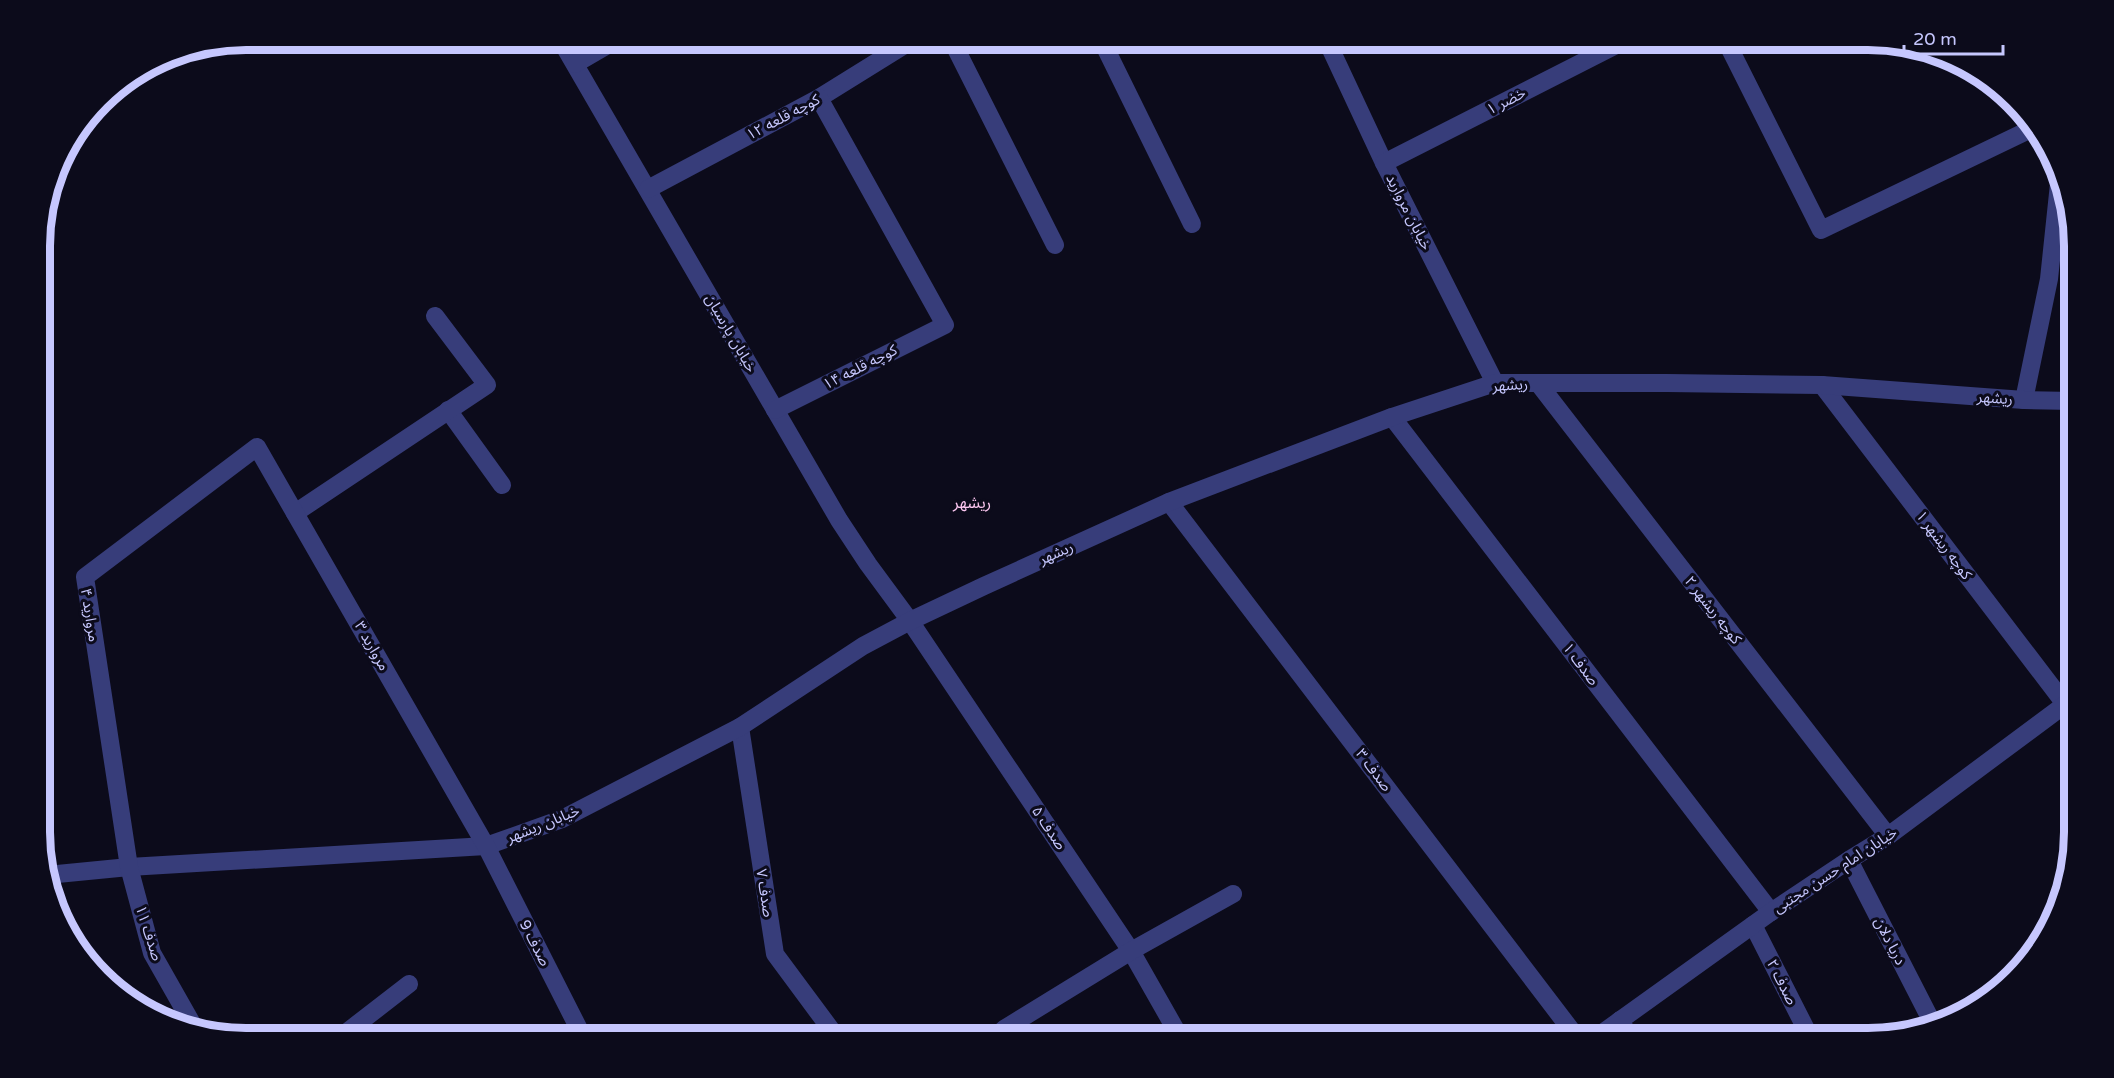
<svg xmlns="http://www.w3.org/2000/svg" width="2114" height="1078" font-family="'Varela Round','Noto Sans Arabic',sans-serif">
<rect width="100%" height="100%" fill="#0c0b1b"/>
<g fill="none" stroke-linecap="round" stroke-linejoin="round">
<g stroke="#373d7a" stroke-width="18">
<polyline points="560,39 839,520 868,564 910,621 1131,951 1181,1039"/>
<polyline points="951,39 1055,245"/>
<polyline points="1101,39 1192,224"/>
<polyline points="1326,39 1384,163 1495,383"/>
<polyline points="1725,39 1821,230 2035,127"/>
<polyline points="575,64 618,39"/>
<polyline points="1384,163 1628,39"/>
<polyline points="648,189 819,98 914,39"/>
<polyline points="1538,383 1888,836"/>
<polyline points="1822,385 2065,704"/>
<polyline points="2024,400 2049,279 2059,184"/>
<polyline points="448,410 502,485"/>
<polyline points="775,410 945,325 819,98"/>
<polyline points="1392,417 1771,912"/>
<polyline points="1169,502 1578,1039"/>
<polyline points="295,513 487,385 435,316"/>
<polyline points="740,727 775,954 838,1039"/>
<polyline points="1849,860 1932,1022"/>
<polyline points="47,875 129,867 486,846 562,819 740,727 863,646 910,621 984,586 1169,502 1392,417 1495,383 1667,383 1822,385 2024,400 2074,401"/>
<polyline points="1753,925 1811,1039"/>
<polyline points="1620,1020 1631,1039"/>
<polyline points="194,1027 152,953 129,867 85,577 257,447 486,846 584,1039"/>
<polyline points="1004,1029 1131,951 1233,894"/>
<polyline points="338,1039 409,984"/>
<polyline points="1594,1039 1771,912 1849,860 1888,836 2075,697"/>
</g>
</g>
<g text-anchor="middle" dominant-baseline="central" stroke-width="6" stroke-linejoin="round" paint-order="stroke">
<g font-size="15" fill="#c6c7fe" stroke="#0c0b1b">
<text transform="translate(1506 101) rotate(-27)">خضر ۱</text>
<text transform="translate(783 117) rotate(-28)">کوچه قلعه ۱۲</text>
<text transform="translate(1409 212) rotate(63)">خیابان مروارید</text>
<text transform="translate(731 333) rotate(60)">خیابان پارسیان</text>
<text transform="translate(860 367) rotate(-27)">کوچه قلعه ۱۴</text>
<text transform="translate(1510 385) rotate(-4)">ریشهر</text>
<text transform="translate(1995 398) rotate(4)">ریشهر</text>
<text transform="translate(1944 545) rotate(53)">کوچه ریشهر ۱</text>
<text transform="translate(1056 553) rotate(-24)">ریشهر</text>
<text transform="translate(1713 610) rotate(52)">کوچه ریشهر ۲</text>
<text transform="translate(90 615) rotate(81)">مروارید ۴</text>
<text transform="translate(372 646) rotate(60)">مروارید ۳</text>
<text transform="translate(1581 664) rotate(53)">صدف ۱</text>
<text transform="translate(1374 770) rotate(53)">صدف ۳</text>
<text transform="translate(543 824) rotate(-22)">خیابان ریشهر</text>
<text transform="translate(1049 828) rotate(56)">صدف ۵</text>
<text transform="translate(1835 870) rotate(-33)">خیابان امام حسن مجتبی</text>
<text transform="translate(765 893) rotate(81)">صدف ۷</text>
<text transform="translate(149 933) rotate(72)">صدف ۱۱</text>
<text transform="translate(1890 941) rotate(63)">دریا دلان</text>
<text transform="translate(535 943) rotate(63)">صدف 9</text>
<text transform="translate(1782 982) rotate(63)">صدف ۲</text>
</g>
<g font-size="16" fill="#fec8f2" stroke="#0c0b1b">
<text x="972" y="503">ریشهر</text>
</g>
</g>
<path d="M0 0H2114V1078H0ZM246 50H1868A196 196 0 0 1 2064 246V832A196 196 0 0 1 1868 1028H246A196 196 0 0 1 50 832V246A196 196 0 0 1 246 50Z" fill="#0c0b1b" fill-rule="evenodd"/>
<path fill="none" stroke="#c6c7fe" stroke-width="8" d="M246 50H1868A196 196 0 0 1 2064 246V832A196 196 0 0 1 1868 1028H246A196 196 0 0 1 50 832V246A196 196 0 0 1 246 50Z"/>
<path d="M1904 45v9h99v-9" fill="none" stroke="#c6c7fe" stroke-width="3"/>
<text x="1913" y="45" font-size="18" fill="#c6c7fe" stroke="#0c0b1b" stroke-width="4.5" paint-order="stroke">20 m</text>
</svg>
